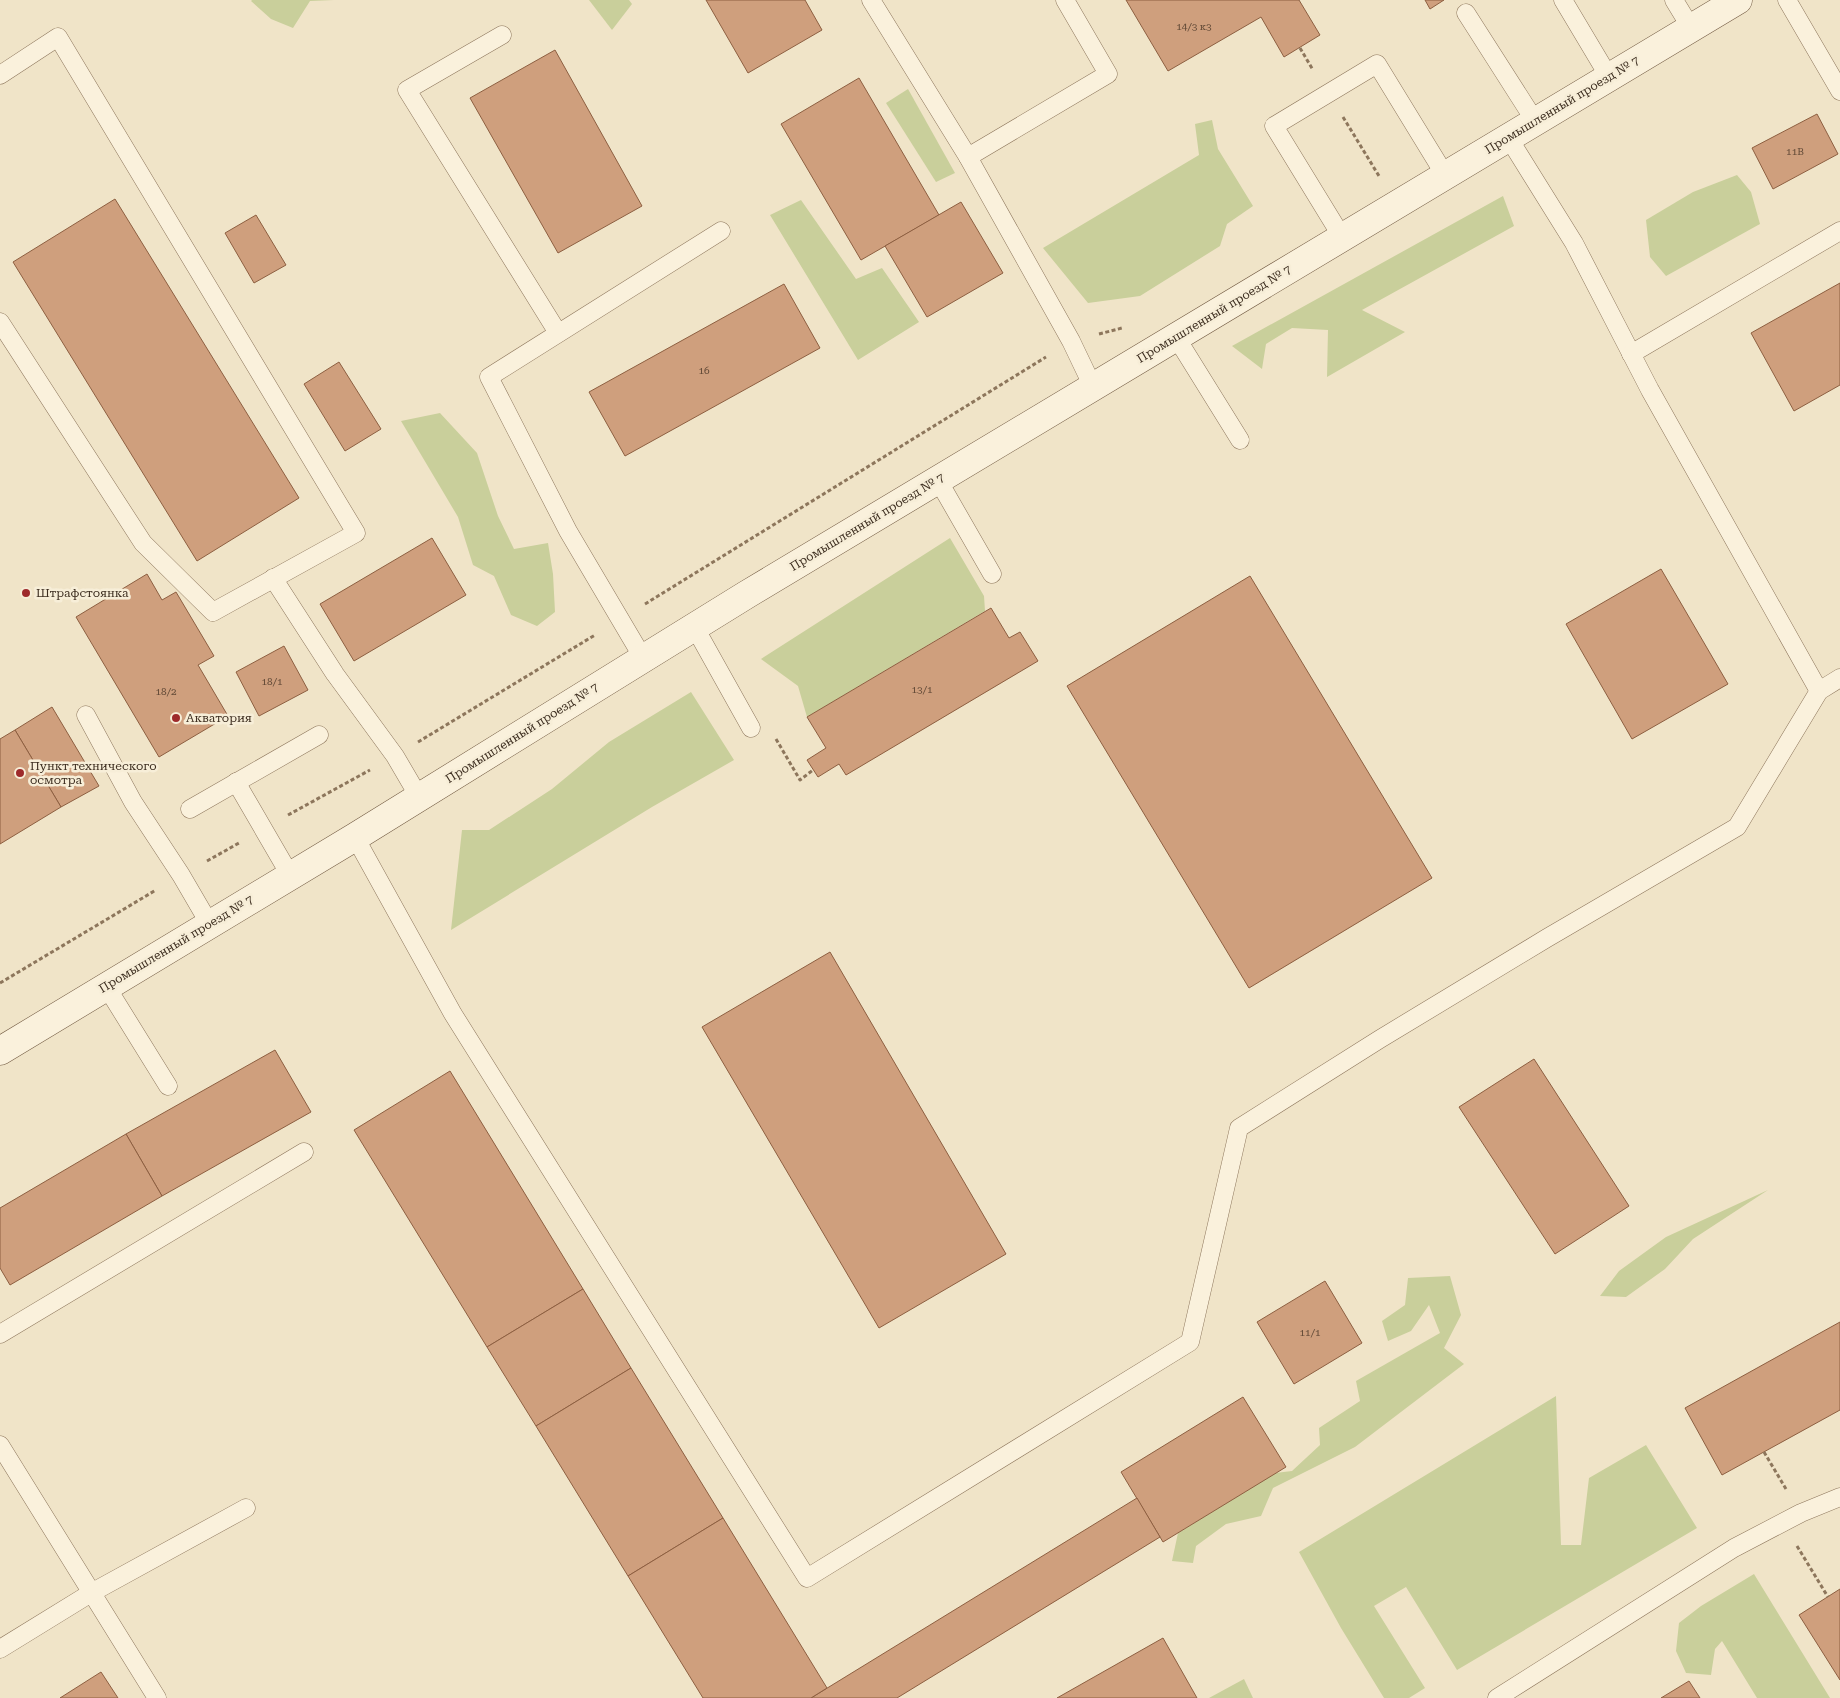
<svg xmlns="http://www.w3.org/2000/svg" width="1840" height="1698" font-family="'Roboto Serif',serif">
<rect width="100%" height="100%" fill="#f0e4c8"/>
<g fill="#c9cf9b">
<polygon points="252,0 334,0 310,1 293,28 271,19 251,1"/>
<polygon points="589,0 629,0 632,4 612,30"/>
<polygon points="908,89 955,173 936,182 886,103"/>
<polygon points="1212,120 1218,149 1253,206 1227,224 1220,246 1140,296 1088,303 1043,248 1199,155 1195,124"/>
<polygon points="1737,175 1751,192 1760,224 1666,276 1650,257 1646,220 1693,192"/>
<polygon points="1503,196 1514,226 1362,310 1405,332 1327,377 1328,330 1292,328 1266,344 1262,369 1232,346"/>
<polygon points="801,200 856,279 882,268 919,322 858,360 770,215"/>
<polygon points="440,413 477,453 498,516 514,549 548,543 553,574 555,612 537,626 511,615 494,576 473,565 458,517 401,421"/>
<polygon points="950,538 984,596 985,611 807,717 798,686 761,659"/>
<polygon points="691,692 734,760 652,807 451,930 462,830 489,830 552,789 609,742"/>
<polygon points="1768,1190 1693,1239 1665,1269 1626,1297 1600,1296 1619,1271 1666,1237"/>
<polygon points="1450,1276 1461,1315 1444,1348 1464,1364 1355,1447 1273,1488 1261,1516 1226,1524 1196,1546 1193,1563 1172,1561 1178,1533 1275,1473 1292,1471 1320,1445 1319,1428 1360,1401 1356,1381 1440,1333 1429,1305 1411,1331 1388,1341 1382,1321 1405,1305 1408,1278"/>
<polygon points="1556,1396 1561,1545 1581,1545 1589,1478 1646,1445 1697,1528 1457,1670 1406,1587 1374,1606 1425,1688 1409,1698 1384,1698 1341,1628 1299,1552"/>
<polygon points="1754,1574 1830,1698 1757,1698 1722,1641 1715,1649 1711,1675 1686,1673 1676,1651 1679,1623 1701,1606"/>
<polygon points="1244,1679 1253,1698 1209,1698"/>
</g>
<g fill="#cf9f7d" stroke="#8d5f41">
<polygon points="706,0 805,0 822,30 748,73"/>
<polygon points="1126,0 1299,0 1320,35 1284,57 1261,17 1168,71"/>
<polygon points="1425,0 1444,0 1430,9"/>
<polygon points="555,50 642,206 558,253 470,98"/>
<polygon points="859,78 939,215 861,260 781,124"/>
<polygon points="1817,114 1838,154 1773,189 1752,148"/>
<polygon points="115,199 299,498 197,561 13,262"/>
<polygon points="961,202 1003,273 927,317 885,246"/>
<polygon points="256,215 286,265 254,283 225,233"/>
<polygon points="1840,283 1840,385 1794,411 1751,333"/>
<polygon points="784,284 820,348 625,456 589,392"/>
<polygon points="339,362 381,429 345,451 304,384"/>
<polygon points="432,538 466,595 354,661 320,604"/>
<polygon points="1661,569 1728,684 1632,739 1566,624"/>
<polygon points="147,574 162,600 176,592 214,656 198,665 228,716 159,757 76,617"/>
<polygon points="1250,576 1432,878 1249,988 1067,686"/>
<polygon points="991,608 1009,638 1020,632 1038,661 846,775 839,764 818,777 807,760 826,748 807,717"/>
<polygon points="284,646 308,690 259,716 236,672"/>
<polygon points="52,707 99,786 61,807 15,730"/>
<polygon points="15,730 61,807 0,844 0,739"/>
<polygon points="830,952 1006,1254 879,1328 702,1027"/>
<polygon points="275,1050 311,1112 162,1196 126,1134"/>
<polygon points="1534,1059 1629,1206 1555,1254 1459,1107"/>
<polygon points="450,1071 583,1289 487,1347 354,1130"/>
<polygon points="126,1134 162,1196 10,1285 0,1268 0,1208"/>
<polygon points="1325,1281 1362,1343 1294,1384 1257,1322"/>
<polygon points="583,1289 631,1368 536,1426 487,1347"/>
<polygon points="1840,1322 1840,1410 1722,1475 1685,1408"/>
<polygon points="631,1368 723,1518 628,1576 536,1426"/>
<polygon points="1243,1397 1286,1467 1163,1542 1121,1472"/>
<polygon points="1137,1498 1160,1537 897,1698 811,1698"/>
<polygon points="723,1518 827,1688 811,1698 703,1698 628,1576"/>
<polygon points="1840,1589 1840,1680 1799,1615"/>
<polygon points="1163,1638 1197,1698 1057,1698"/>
<polygon points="101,1672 118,1698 60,1698"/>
<polygon points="1689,1681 1700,1698 1661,1698"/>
</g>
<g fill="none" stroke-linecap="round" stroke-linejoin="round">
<defs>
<g id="lane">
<polyline points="871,0 968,157 1071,341 1093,387"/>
<polyline points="1563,0 1609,77"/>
<polyline points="1674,0 1691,28"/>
<polyline points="1787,0 1840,91"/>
<polyline points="1466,13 1535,121"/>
<polyline points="502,35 407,90 558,333"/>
<polyline points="0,75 58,37 356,533 213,612 143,543 0,322"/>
<polyline points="1508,137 1574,243 1650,390 1819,691"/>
<polyline points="968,157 1108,74 1065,0"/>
<polyline points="1342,237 1274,126 1377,64 1445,175"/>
<polyline points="1176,337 1240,440"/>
<polyline points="1631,354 1840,231"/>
<polyline points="938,480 992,574"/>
<polyline points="273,578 335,674 395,756 419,797"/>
<polyline points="694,626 751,728"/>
<polyline points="643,658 568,531 489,377 721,231"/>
<polyline points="86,715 133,802 181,875 209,923"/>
<polyline points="236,782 290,875"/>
<polyline points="190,809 319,735"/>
<polyline points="355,837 453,1014 807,1578 1190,1342 1239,1128 1380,1039 1547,938 1737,827 1819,691 1840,678"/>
<polyline points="106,986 168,1086"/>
<polyline points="0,1334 304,1152"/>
<polyline points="0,1445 157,1698"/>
<polyline points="0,1649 91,1593 246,1508"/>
<polyline points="1497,1698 1734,1548 1801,1513 1840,1497"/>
</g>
<polyline id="secondary" points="0,1051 355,837 746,595 1738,0"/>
</defs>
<use href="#lane" stroke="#8d765c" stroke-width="19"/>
<use href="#secondary" stroke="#6f573f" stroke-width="29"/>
<g stroke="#8d765c" stroke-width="3" stroke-dasharray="4 2.5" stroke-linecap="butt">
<polyline points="1300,48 1313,70"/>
<polyline points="1343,117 1379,176"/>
<polyline points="1099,334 1122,328"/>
<polyline points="645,604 1046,357"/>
<polyline points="776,739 800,780 813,770"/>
<polyline points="418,742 595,635"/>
<polyline points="288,815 370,770"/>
<polyline points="207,861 239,843"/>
<polyline points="0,983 156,890"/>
<polyline points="1764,1452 1786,1489"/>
<polyline points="1797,1546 1828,1597"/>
</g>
<use href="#lane" stroke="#faf1dc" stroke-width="18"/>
<use href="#secondary" stroke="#faf1dc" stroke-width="28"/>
</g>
<g fill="#9e2a2b" stroke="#f7eed8" stroke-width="2">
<circle cx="26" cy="593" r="5"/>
<circle cx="176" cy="718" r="5"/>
<circle cx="20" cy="773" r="5"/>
</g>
<g text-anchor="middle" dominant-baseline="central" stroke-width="5" stroke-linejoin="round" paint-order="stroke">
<g font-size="10" fill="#624a37">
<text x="1194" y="26">14/3 к3</text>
<text x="1795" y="151">11В</text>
<text x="704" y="370">16</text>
<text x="272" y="681">18/1</text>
<text x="922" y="689">13/1</text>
<text x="166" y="691">18/2</text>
<text x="1310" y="1332">11/1</text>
</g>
<g font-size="12" fill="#3d2e20" stroke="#f7eed8">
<text transform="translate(1562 105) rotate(-31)">Промышленный проезд № 7</text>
<text transform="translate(1214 314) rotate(-31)">Промышленный проезд № 7</text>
<text transform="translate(867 522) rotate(-31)">Промышленный проезд № 7</text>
<text transform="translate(522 733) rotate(-32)">Промышленный проезд № 7</text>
<text transform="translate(176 944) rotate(-31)">Промышленный проезд № 7</text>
</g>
<g font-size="12" fill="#3d2e20" stroke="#f7eed8" text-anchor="start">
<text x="36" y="593">Штрафстоянка</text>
<text x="186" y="718">Акватория</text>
<text x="30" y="766">Пункт технического<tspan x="30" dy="14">осмотра</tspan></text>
</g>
</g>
</svg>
